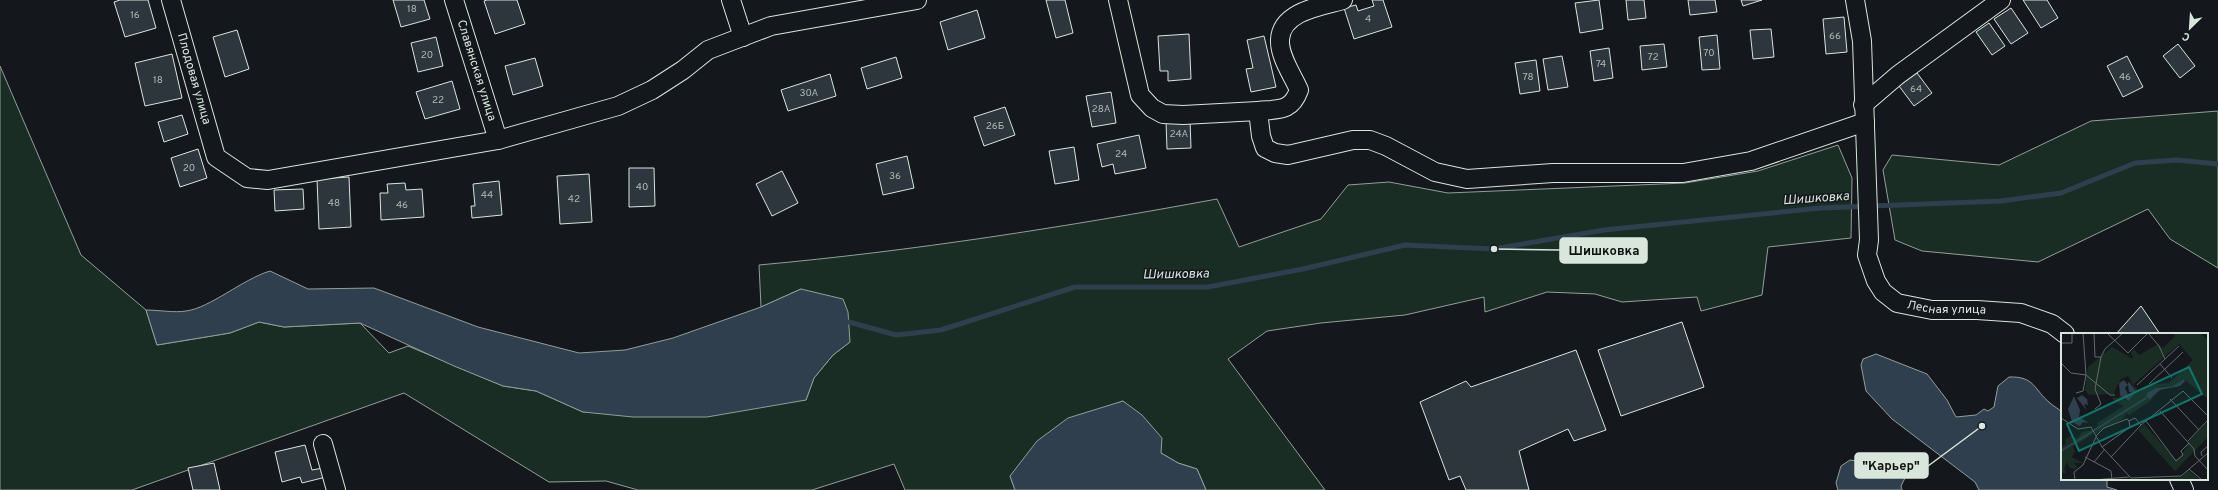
<svg xmlns="http://www.w3.org/2000/svg" width="2218" height="490" font-family="Overpass,sans-serif">
<rect width="100%" height="100%" fill="#14181c"/>
<g fill="#1a2d24" stroke="#939e99">
<path d="M0,66l81,189 65,55 11,35 73,-12 29,-11 25,5 76,-4 29,30 19,-7 95,40 33,5 47,21 223,-12 8,-22 19,-23 17,-13 -49,-53 -40,18 -2,-42c154,-14 306,-38 458,-66l22,48 82,-28 27,-34 41,-3 59,11 237,-10 73,-12 80,-26 14,33 -1,60 -83,9 -6,48 -61,16 -4,-14 -75,5 -27,-8 -48,-2 -62,20 -1,-15 -79,18 -84,8 -54,8 -39,28 97,131h-119l-9,-21 -19,-6 -17,-10 -38,-52 -24,9 -89,66 5,14h-110l-11,-26 -82,26h-174l-32,-9 -57,1 -145,-89 -272,97h-132z"/>
<polygon points="2218,111 2218,268 2170,239 2148,209 2038,262 1922,251 1895,240 1883,170 1892,155 1999,165 2091,121"/>
</g>
<g fill="#2f3f4d" stroke="#939e99">
<path d="M270,271l38,18 66,-1 104,39 101,26 46,-3 48,-12 88,-31 40,-18 42,10 5,13 2,30 -17,13 -19,23 -8,22 -99,17h-74l-50,-5 -47,-21 -33,-5 -49,-20 -94,-43 -76,4 -25,-5 -29,11 -73,12 -11,-35c13,0 28,3 40,1 24,-3 57,-32 84,-40z"/>
<path d="M1876,354l51,20 20,26 9,17 20,-2 8,-6 4,2 6,-4 4,-21 11,-9c26,-1 25,13 41,26 4,4 9,5 12,10v66h45v8l10,3h-138l-4,-8 -83,-63 -26,-28 -5,-26 2,-6z"/>
<polygon points="1123,401 1142,415 1162,438 1161,453 1178,463 1197,469 1206,490 1015,490 1010,476 1037,441 1068,418"/>
<polygon points="1850,460 1871,463 1906,476 1901,486 1902,490 1838,490 1836,483 1841,466"/>
</g>
<g fill="none" stroke-linecap="round" stroke-linejoin="round">
<polyline stroke="#2f3f4d" stroke-width="5" points="849,322 896,335 941,330 1075,287 1208,287 1303,269 1405,245 1494,249 1604,230 1821,208 2001,201 2061,193 2135,163 2177,160 2218,164"/>
</g>
<g fill="#2c363c" stroke="#d8e6dc">
<polygon points="120,0 148,0 156,28 125,37 114,2"/>
<polygon points="393,0 424,0 430,19 401,27"/>
<polygon points="487,0 517,0 525,24 495,34 484,1"/>
<polygon points="1046,0 1065,0 1073,33 1056,38"/>
<polygon points="1372,0 1383,0 1392,27 1354,39 1344,8 1356,5 1358,11 1374,6"/>
<polygon points="1599,0 1603,29 1580,33 1575,3"/>
<polygon points="1626,0 1644,0 1646,18 1628,20"/>
<polygon points="1688,0 1715,0 1717,12 1690,15"/>
<polygon points="1741,0 1762,0 1743,6"/>
<polygon points="2023,0 2047,0 2058,18 2041,28"/>
<polygon points="2011,8 2028,33 2011,44 1994,19"/>
<polygon points="977,10 985,38 948,50 940,22"/>
<polygon points="1844,17 1847,52 1826,54 1823,19"/>
<polygon points="1989,23 2005,46 1992,55 1976,32"/>
<polygon points="1771,29 1774,57 1753,59 1750,30"/>
<polygon points="237,30 249,69 225,77 213,37"/>
<polygon points="1189,34 1191,79 1168,81 1168,71 1160,71 1158,36"/>
<polygon points="1717,35 1720,69 1702,70 1699,37"/>
<polygon points="1264,36 1276,87 1251,92 1246,69 1253,68 1247,40"/>
<polygon points="436,37 443,66 418,72 411,43"/>
<polygon points="1664,44 1667,67 1642,70 1640,46"/>
<polygon points="2178,44 2195,66 2180,78 2163,56"/>
<polygon points="1609,48 1613,78 1594,81 1590,51"/>
<polygon points="172,54 182,98 145,106 135,63"/>
<polygon points="1562,56 1568,87 1548,90 1543,59"/>
<polygon points="2127,56 2143,87 2123,97 2107,66"/>
<polygon points="896,57 902,78 867,89 861,68"/>
<polygon points="535,58 543,86 513,95 505,66"/>
<polygon points="1536,60 1540,91 1520,94 1515,63"/>
<polygon points="1917,73 1932,93 1914,106 1899,86"/>
<polygon points="830,74 836,96 788,111 781,90"/>
<polygon points="452,81 460,109 425,119 416,92"/>
<polygon points="1111,92 1116,123 1092,127 1086,96"/>
<polygon points="1005,107 1015,135 984,146 974,117"/>
<polygon points="182,115 188,134 164,142 158,122"/>
<polygon points="1190,120 1191,148 1167,149 1166,121"/>
<polygon points="1139,135 1146,168 1115,174 1113,164 1102,167 1097,144"/>
<polygon points="1074,147 1079,180 1055,184 1049,151"/>
<polygon points="198,149 207,178 180,187 171,158"/>
<polygon points="907,156 914,188 883,195 876,164"/>
<polygon points="629,168 654,168 655,206 629,207"/>
<polygon points="782,171 798,203 772,216 756,184"/>
<polygon points="589,174 592,222 560,224 557,176"/>
<polygon points="349,177 351,227 319,229 317,179"/>
<polygon points="499,181 502,215 472,218 471,206 475,206 473,184"/>
<polygon points="405,183 406,190 422,189 424,217 381,220 380,193 388,193 387,184"/>
<polygon points="303,189 304,209 275,211 274,190"/>
<polygon points="2141,306 2160,334 2116,334"/>
<polygon points="1682,322 1704,387 1621,416 1598,350"/>
<polygon points="1576,350 1606,430 1574,441 1568,429 1519,451 1529,490 1466,490 1460,476 1449,480 1420,402 1466,381 1471,387"/>
<polygon points="305,445 312,470 323,468 326,477 302,483 300,477 282,482 275,452"/>
<polygon points="214,463 220,490 193,490 188,468"/>
</g>
<g fill="none" stroke-linecap="round" stroke-linejoin="round">
<defs>
<g id="minor">
<path id="s1" d="M171,0l45,157 31,21 21,2 230,-40 120,-34 34,-16 31,-20 25,-20 63,-24 146,-26"/>
<path id="s2" d="M454,0l44,140"/>
<polyline points="731,0 743,37"/>
<polyline points="1118,0 1140,95 1152,108 1163,114 1183,115 1258,111 1261,136 1265,148 1275,153 1288,155 1353,140 1370,140 1386,146 1435,172 1467,179 1553,173 1683,173 1751,161 1865,122"/>
<path id="s3" d="M1855,0l7,41 7,199 -2,15 9,26 7,11 14,11 35,7h45l44,3 31,11 13,10"/>
<polyline points="1863,105 1898,75 2001,0"/>
<path d="M1258,111c21,-2 33,1 41,-21 -6,-14 -20,-34 -19,-50 1,-29 42,-34 63,-40"/>
<polyline points="323,444 336,490"/>
<polyline points="2179,479 2184,490"/>
</g>
</defs>
<use href="#minor" stroke="#d8e6dc" stroke-width="20"/>
<use href="#minor" stroke="#14181c" stroke-width="18"/>
</g>
<g text-anchor="middle" dominant-baseline="central" stroke-width="3" stroke-linejoin="round" paint-order="stroke">
<g font-size="10" fill="#adbab4">
<text x="412" y="9">18</text>
<text x="135" y="15">16</text>
<text x="1368" y="19">4</text>
<text x="1835" y="36">66</text>
<text x="1709" y="53">70</text>
<text x="427" y="55">20</text>
<text x="1653" y="57">72</text>
<text x="1601" y="64">74</text>
<text x="1528" y="77">78</text>
<text x="2125" y="77">46</text>
<text x="158" y="80">18</text>
<text x="1916" y="89">64</text>
<text x="809" y="93">30А</text>
<text x="438" y="100">22</text>
<text x="1101" y="109">28А</text>
<text x="995" y="126">26Б</text>
<text x="1179" y="134">24А</text>
<text x="1121" y="154">24</text>
<text x="189" y="168">20</text>
<text x="895" y="176">36</text>
<text x="642" y="187">40</text>
<text x="487" y="195">44</text>
<text x="574" y="199">42</text>
<text x="334" y="203">48</text>
<text x="402" y="205">46</text>
</g>
<g font-size="12" fill="#d8e6dc" stroke="#14181c">
<text stroke="none"><textPath href="#s2" startOffset="74">Славянская улица</textPath></text>
<text stroke="none"><textPath href="#s1" startOffset="82">Плодовая улица</textPath></text>
<text stroke="none"><textPath href="#s3" startOffset="364">Лесная улица</textPath></text>
</g>
<g font-size="13" font-style="italic" fill="#d8e6dc" stroke="#14181c">
<text transform="translate(1816 199) rotate(-4)">Шишковка</text>
<text transform="translate(1176 275) rotate(-1)">Шишковка</text>
</g>
</g>
<g transform="translate(2061 333)">
<rect width="147" height="147" fill="#14181c"/>
<path d="M112,0h27l8,7v59l-24,-20 -11,7 -14,1 -12,7 -1,3 7,2 -24,16 -2,-2 -5,6 -26,15 -3,-5 5,-3 -1,-3 27,-17 -11,-6v-3l5,1 3,-3 2,4 6,2 3,-2 -4,-4 -5,2v-2l9,-3 1,-7 -5,-9 -7,3 -8,15 -24,1 -4,-5 3,-23 24,-20 21,12 -2,-7 3,-3 5,6 19,-11 5,4 12,-12zM118,11l14,16 -24,23 -21,2 -8,7 -7,-7zM147,89v15l-33,34 -37,-41 6,-6 32,36 6,-5 7,-14zM30,97l2,4 -20,13 2,5 -3,5 11,6h-10l4,3 -1,3 -6,-1 -3,-6 -3,6 2,5h-4l-1,-26 5,-3 -1,-4 5,-4 8,2 4,-6zM127,137l12,10h-57l39,-3z" fill="#1a2d24" fill-rule="evenodd"/>
<path d="M123,46l1,2 -5,5 -20,4 -10,9 -4,-2 1,-4 9,-5 17,-2zM63,47l4,5v-3l2,1 6,9h-7l-1,-7 -3,3 3,6 -4,3 10,-3 -5,7 -9,-6 -1,-12zM21,62l5,4 1,6 -4,-1 3,7 -10,-13zM13,63l6,14 -1,7 10,6 -6,-1 -3,4 -8,-4 -4,-13z" fill="#2f3f4d"/>
<path fill="none" stroke="#2f3f4d" stroke-width="2" d="M0,118l85,-53"/>
<path fill="none" stroke="#626a69" stroke-width="1" d="M33,0l1,24h6M46,0l21,20 20,-20M87,0l11,13 6,13M0,10h11v-10M0,30l10,10 15,2 24,20h5M99,31l12,14M88,51l34,-32M76,52l42,-39M15,60l7,-2 3,-16 -3,-42M109,66l29,31M34,76l6,-5 -6,-15 6,-32 4,-8 18,-16M99,78l34,38 1,7 13,14M0,85l17,11 13,-2 11,20 29,31 50,-2 27,-23M85,88l30,40 7,-6 -2,-4 8,-8M35,103l8,-8 23,-9 2,2 6,-3 6,7 42,-34 25,25M127,108l20,-21M41,114l28,-20 -1,-6M141,123l-1,-4 7,-6M24,124l26,14 1,9M50,124l30,-32M33,129l11,-13M128,136l13,11M14,147l-1,-8 9,-7 13,-28M32,147l36,-3"/>
<path fill="#0f766e" fill-opacity="0.15" stroke="#0f766e" stroke-width="2" d="M128,34l13,27 -123,57 -12,-27z"/>
<rect width="147" height="147" fill="none" stroke="#d8e6dc" stroke-width="2"/>
</g>
<path fill="none" stroke="#d8e6dc" stroke-width="1.5" d="M1494 249L1560 250M1982 426L1928 466"/>
<g fill="#d8e6dc" stroke="#14181c" stroke-width="1.5">
<circle cx="1494" cy="249" r="4"/>
<circle cx="1982" cy="426" r="4"/>
</g>
<g fill="#d8e6dc" stroke="#d8e6dc" stroke-width="1.5">
<rect x="1560" y="238" width="87" height="25" rx="4"/>
<rect x="1855" y="453" width="73" height="25" rx="4"/>
</g>
<g font-size="13" text-anchor="middle" font-weight="bold" fill="#111">
<text x="1604" y="255">Шишковка</text>
<text x="1891" y="470">"Карьер"</text>
</g>
<g transform="translate(2190 28) rotate(205)" stroke="#14181c" stroke-width="3" paint-order="stroke">
<path d="M0-3L7 15L0 10L-7 15Z" fill="#d8e6dc"/>
<text y="-6" font-size="11" font-weight="bold" text-anchor="middle" fill="#d8e6dc">С</text>
</g>
</svg>
